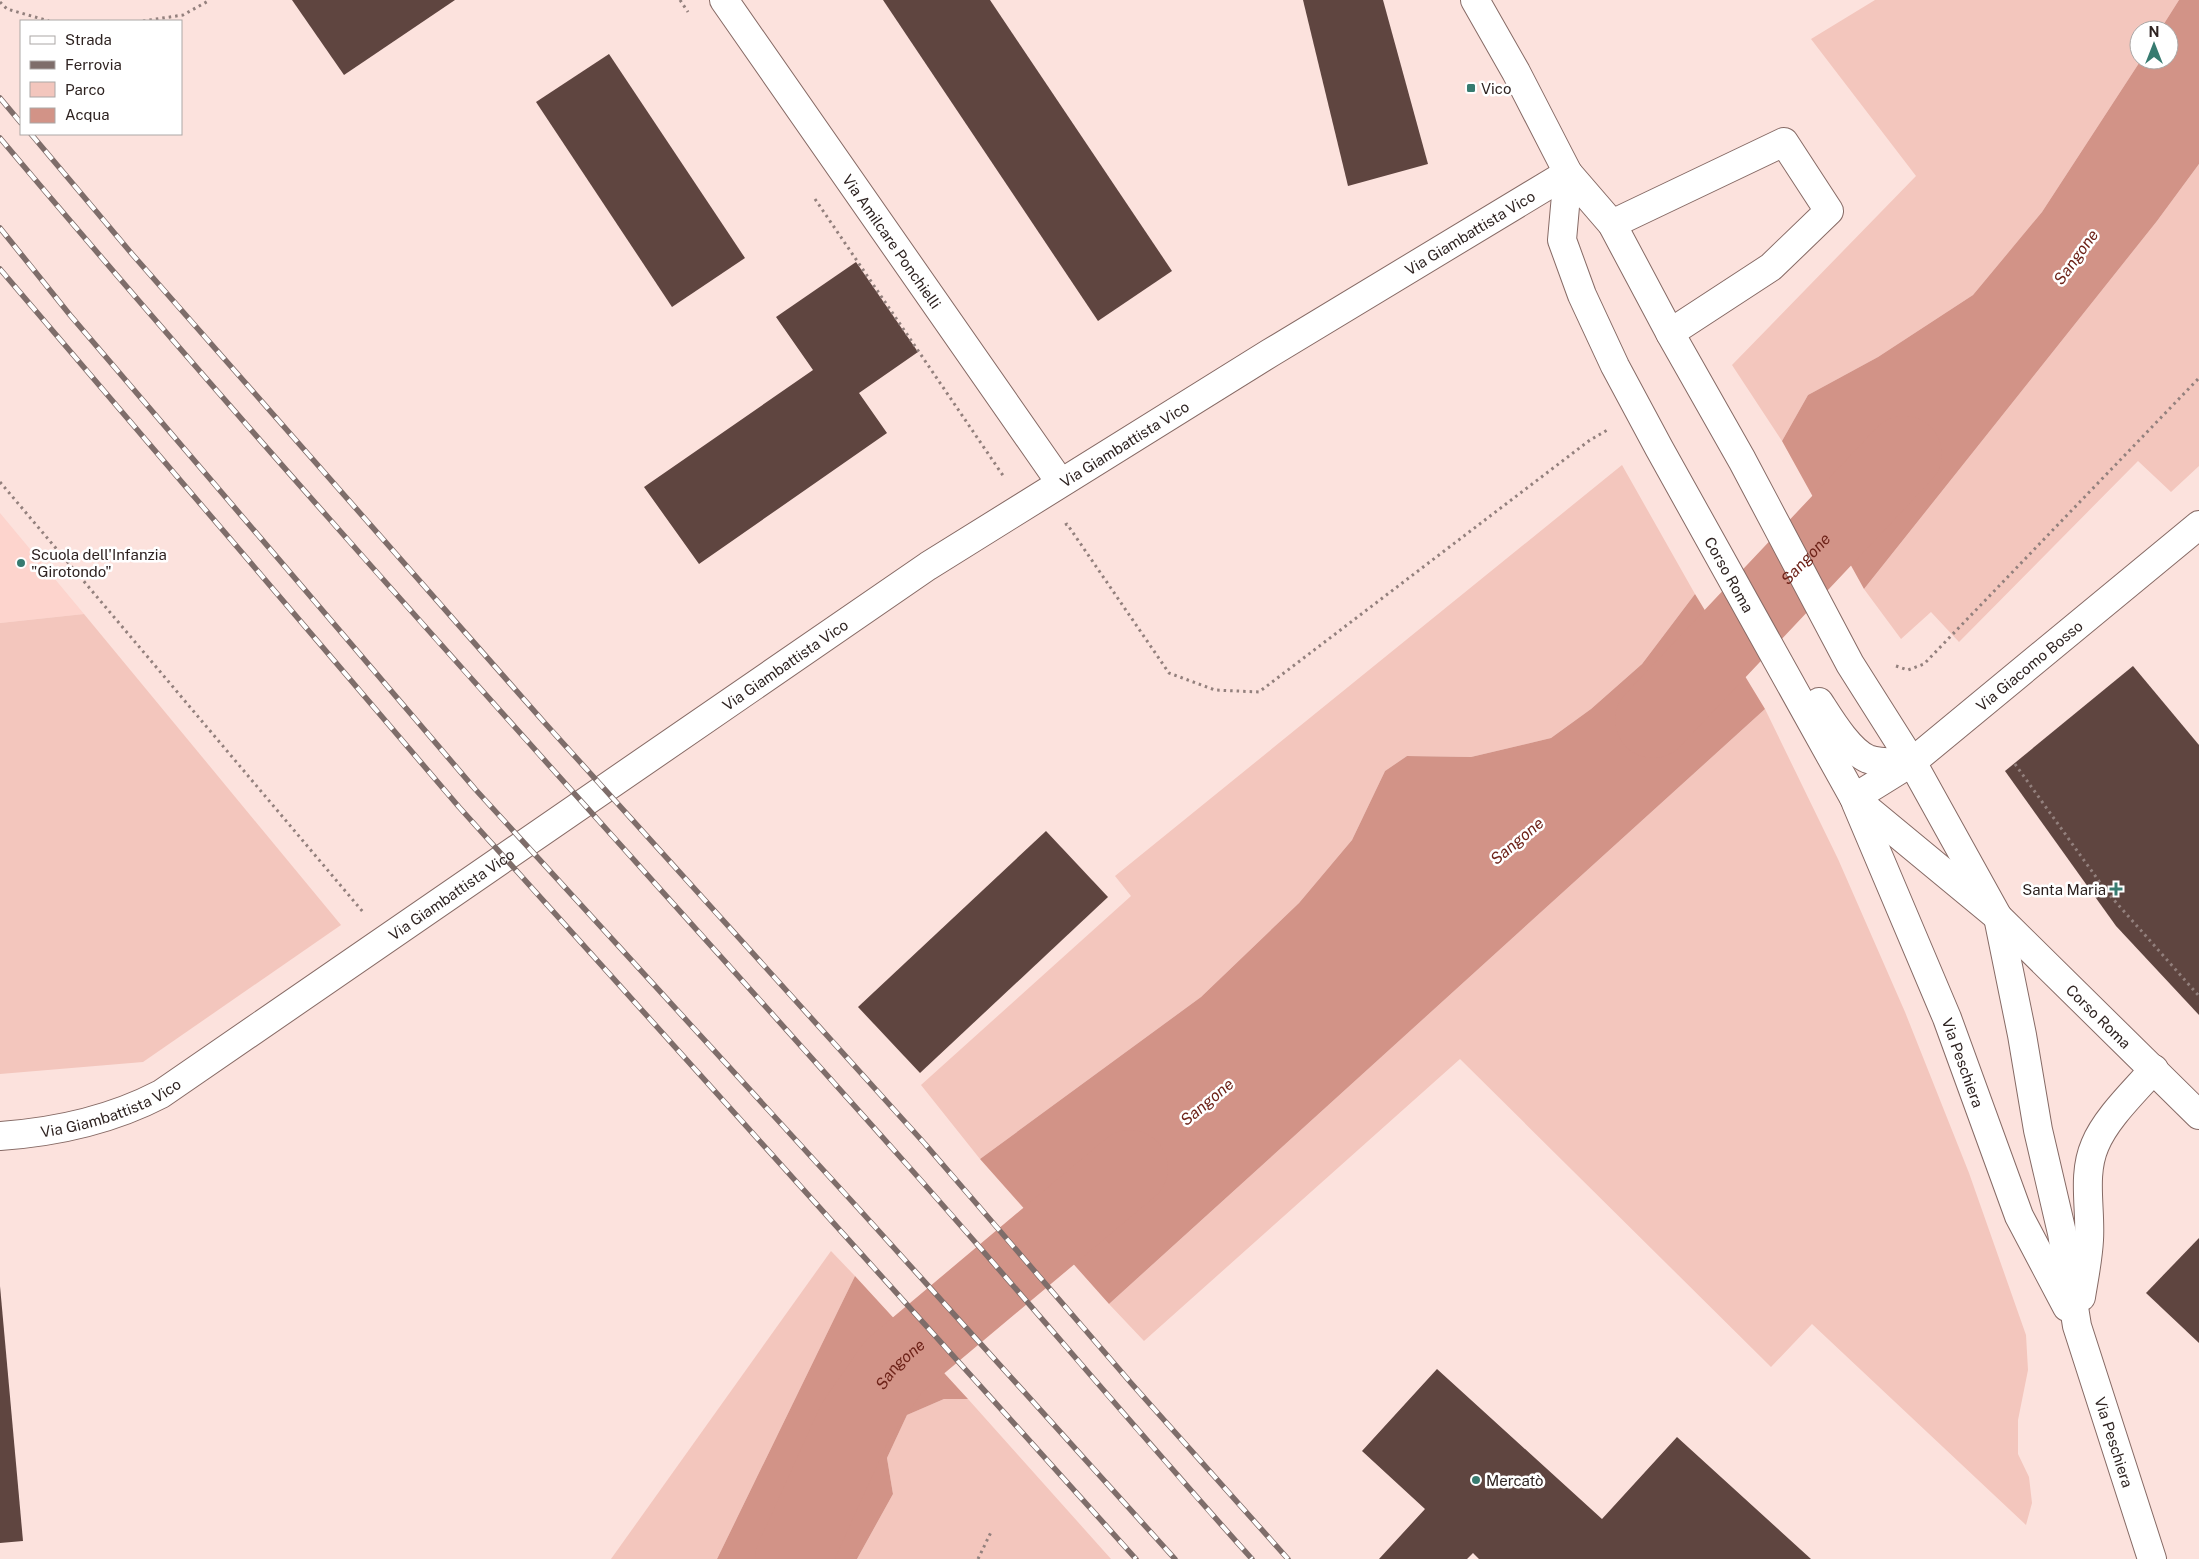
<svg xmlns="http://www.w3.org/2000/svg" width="2199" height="1559" font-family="'Public Sans',sans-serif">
<rect width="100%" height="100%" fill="#fce2dd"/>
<polygon fill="#fdd4cd" points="0,513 84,614 0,623"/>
<g fill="#f3c6bd">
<polygon points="1875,0 2179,0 2160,30 2139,30 2139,60 2141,60 2042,212 1973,295 1878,357 1808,395 1782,441 1732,365 1916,176 1811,39"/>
<polygon points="2199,164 2199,466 2171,492 2138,461 1959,642 1931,612 1901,639 1864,589 2157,221"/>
<polygon points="1622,465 1695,594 1642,664 1591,709 1551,738 1471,757 1407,756 1385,771 1352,840 1299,903 1201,997 980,1159 921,1085 1131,896 1115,876"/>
<polygon points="84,614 341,925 143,1062 0,1074 0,623"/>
<polygon points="1765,709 1838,859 1905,1012 1969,1173 2026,1335 2028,1370 2018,1420 2018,1454 2029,1477 2032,1503 2026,1525 1812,1324 1771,1367 1460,1059 1144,1341 1109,1304"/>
<polygon points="831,1251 855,1276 717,1559 611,1559"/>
<polygon points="944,1399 968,1399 1111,1559 857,1559 893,1494 887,1458 907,1415"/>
</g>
<g fill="#d29387">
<polygon points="2179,0 2199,0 2199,164 2157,221 1864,589 1782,441 1808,395 1878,357 1973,295 2042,212 2141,60 2169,60 2169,30 2160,30"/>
<polygon points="1695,594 1765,709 1109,1304 980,1159 1201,997 1299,903 1352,840 1385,771 1407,756 1471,757 1551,738 1591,709 1642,664"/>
<polygon points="855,1276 968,1399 944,1399 907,1415 887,1458 893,1494 857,1559 717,1559"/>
</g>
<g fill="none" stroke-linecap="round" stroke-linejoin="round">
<g stroke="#d29387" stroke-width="76">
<path id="s1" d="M1653,720l251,-266"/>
<path id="s2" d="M793,1559l62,-137 39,-56 236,-198"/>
</g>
</g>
<g fill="#5f4540">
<polygon points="292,0 455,0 344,75"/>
<polygon points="883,0 990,0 1172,271 1098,321"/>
<polygon points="1303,0 1383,0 1428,164 1348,186"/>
<polygon points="609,54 745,258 672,307 536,102"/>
<polygon points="856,262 918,352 859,393 887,433 699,564 644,487 813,370 776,317"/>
<polygon points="2133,666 2199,745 2199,1015 2116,926 2005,771"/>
<polygon points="1046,831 1108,897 920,1073 858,1007"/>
<polygon points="2199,1238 2199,1343 2146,1293"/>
<polygon points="0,1286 23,1541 0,1543"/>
<polygon points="1437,1369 1602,1519 1677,1437 1811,1559 1479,1559 1473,1553 1467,1559 1379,1559 1425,1509 1362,1451"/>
</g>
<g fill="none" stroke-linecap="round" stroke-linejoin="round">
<defs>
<g id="minor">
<path id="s3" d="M724,0l336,482"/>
<path id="s4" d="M1475,0l41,72 52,101 44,51 58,109 72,127 108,204 62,98 86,155 24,118 16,95 24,103 15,93 75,233"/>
<path id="s5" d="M1568,173l-6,67 20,55 33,71 44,82 195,350 144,119 201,198"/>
<polyline points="1612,224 1784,142 1829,211 1771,267 1670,333"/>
<path d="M1819,702c11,17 30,49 49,57 13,5 31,3 44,3"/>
<path id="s6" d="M1854,798l58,-36 287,-237"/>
<path id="s7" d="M1856,803l91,215 72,198 48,91"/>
<path id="s8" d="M0,1136c57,-4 111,-16 161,-42l767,-528 342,-213 298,-180"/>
<path d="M2081,1297c3,-19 7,-38 8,-57 2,-32 -7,-65 6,-95 11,-27 40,-54 59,-76"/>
</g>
</defs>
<use href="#minor" stroke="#866a65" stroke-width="30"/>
<g stroke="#93807d" stroke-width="3" stroke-dasharray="2.5 4" stroke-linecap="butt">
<polyline points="680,0 688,12"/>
<polyline points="0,2 7,9 49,21"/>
<polyline points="143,21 183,15 210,0"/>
<polyline points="815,199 1004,477"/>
<polyline points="0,482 363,912"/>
<polyline points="1065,525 1067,524 1169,673 1215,690 1259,692 1590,440 1609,429"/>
<polyline points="1896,666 1908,670 1924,664 2199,378"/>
<polyline points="2015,764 2106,891 2199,996"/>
<polyline points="978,1559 992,1530"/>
</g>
<use href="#minor" stroke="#fff" stroke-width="28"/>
<defs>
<g id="rail">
<polyline points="0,98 21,123"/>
<polyline points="31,134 132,254 543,721 925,1144 1131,1383 1288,1559"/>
<path d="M0,138c292,347 599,681 901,1020 118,132 232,269 351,401"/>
<polyline points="0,228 70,315 475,789 858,1208 1175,1559"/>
<polyline points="0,269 459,807 1136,1559"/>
</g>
</defs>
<use href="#rail" stroke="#7e6d6a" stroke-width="5.5"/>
<use href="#rail" stroke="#fff" stroke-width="4" stroke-dasharray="11" stroke-linecap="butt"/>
</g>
<g fill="#377b70" stroke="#fff" stroke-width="2">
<rect x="1466" y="83" width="10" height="10" rx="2.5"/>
<circle cx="21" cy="563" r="5"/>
<path d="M2113.5 881.5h5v5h5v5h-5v5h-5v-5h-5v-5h5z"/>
<circle cx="1476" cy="1480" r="5"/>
</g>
<g text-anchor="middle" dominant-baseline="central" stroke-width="5" stroke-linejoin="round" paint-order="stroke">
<g font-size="15" fill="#2e2321" stroke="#fff" text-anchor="start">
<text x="1481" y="88">Vico</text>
<text x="31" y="554">Scuola dell'Infanzia<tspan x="31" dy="17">"Girotondo"</tspan></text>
<text x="2106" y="889" text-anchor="end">Santa Maria</text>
<text x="1486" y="1480">Mercatò</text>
</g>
<g font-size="15" fill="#2e2321" stroke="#fff">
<text stroke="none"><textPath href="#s8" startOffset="1735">Via Giambattista Vico</textPath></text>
<text stroke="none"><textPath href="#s3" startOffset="294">Via Amilcare Ponchielli</textPath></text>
<text stroke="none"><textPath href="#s8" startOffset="1330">Via Giambattista Vico</textPath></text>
<text stroke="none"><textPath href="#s5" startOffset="442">Corso Roma</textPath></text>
<text stroke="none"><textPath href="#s8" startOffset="925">Via Giambattista Vico</textPath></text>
<text stroke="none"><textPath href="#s6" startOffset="220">Via Giacomo Bosso</textPath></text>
<text stroke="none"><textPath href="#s8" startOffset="520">Via Giambattista Vico</textPath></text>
<text stroke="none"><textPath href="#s5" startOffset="1026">Corso Roma</textPath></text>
<text stroke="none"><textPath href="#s7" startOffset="281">Via Peschiera</textPath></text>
<text stroke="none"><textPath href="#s8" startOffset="115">Via Giambattista Vico</textPath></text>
<text stroke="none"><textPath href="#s4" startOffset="1596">Via Peschiera</textPath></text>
</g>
<g font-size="16" font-style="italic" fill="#6e2319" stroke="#fff">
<text transform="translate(2076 257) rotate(-54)">Sangone</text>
<text stroke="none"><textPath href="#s1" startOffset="222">Sangone</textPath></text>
<text transform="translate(1517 841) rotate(-40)">Sangone</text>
<text transform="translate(1207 1102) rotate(-40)">Sangone</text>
<text stroke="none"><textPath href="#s2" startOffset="224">Sangone</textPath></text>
</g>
</g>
<rect x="20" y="20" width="162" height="115" fill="#ffffff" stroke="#aba7a6"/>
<rect x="30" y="36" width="25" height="8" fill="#ffffff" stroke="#aba7a6"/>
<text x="65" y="45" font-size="15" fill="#2e2321">Strada</text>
<rect x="30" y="61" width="25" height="8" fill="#7e6d6a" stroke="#aba7a6"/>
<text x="65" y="70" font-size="15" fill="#2e2321">Ferrovia</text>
<rect x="30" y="82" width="25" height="15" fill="#f3c6bd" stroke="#aba7a6"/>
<text x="65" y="95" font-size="15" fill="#2e2321">Parco</text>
<rect x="30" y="108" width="25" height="15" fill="#d29387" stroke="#aba7a6"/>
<text x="65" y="120" font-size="15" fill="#2e2321">Acqua</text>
<g transform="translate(2154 45)"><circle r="24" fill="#ffffff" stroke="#aba7a6"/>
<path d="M0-4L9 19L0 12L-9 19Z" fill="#377b70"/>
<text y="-8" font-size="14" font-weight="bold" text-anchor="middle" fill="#2e2321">N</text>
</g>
</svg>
